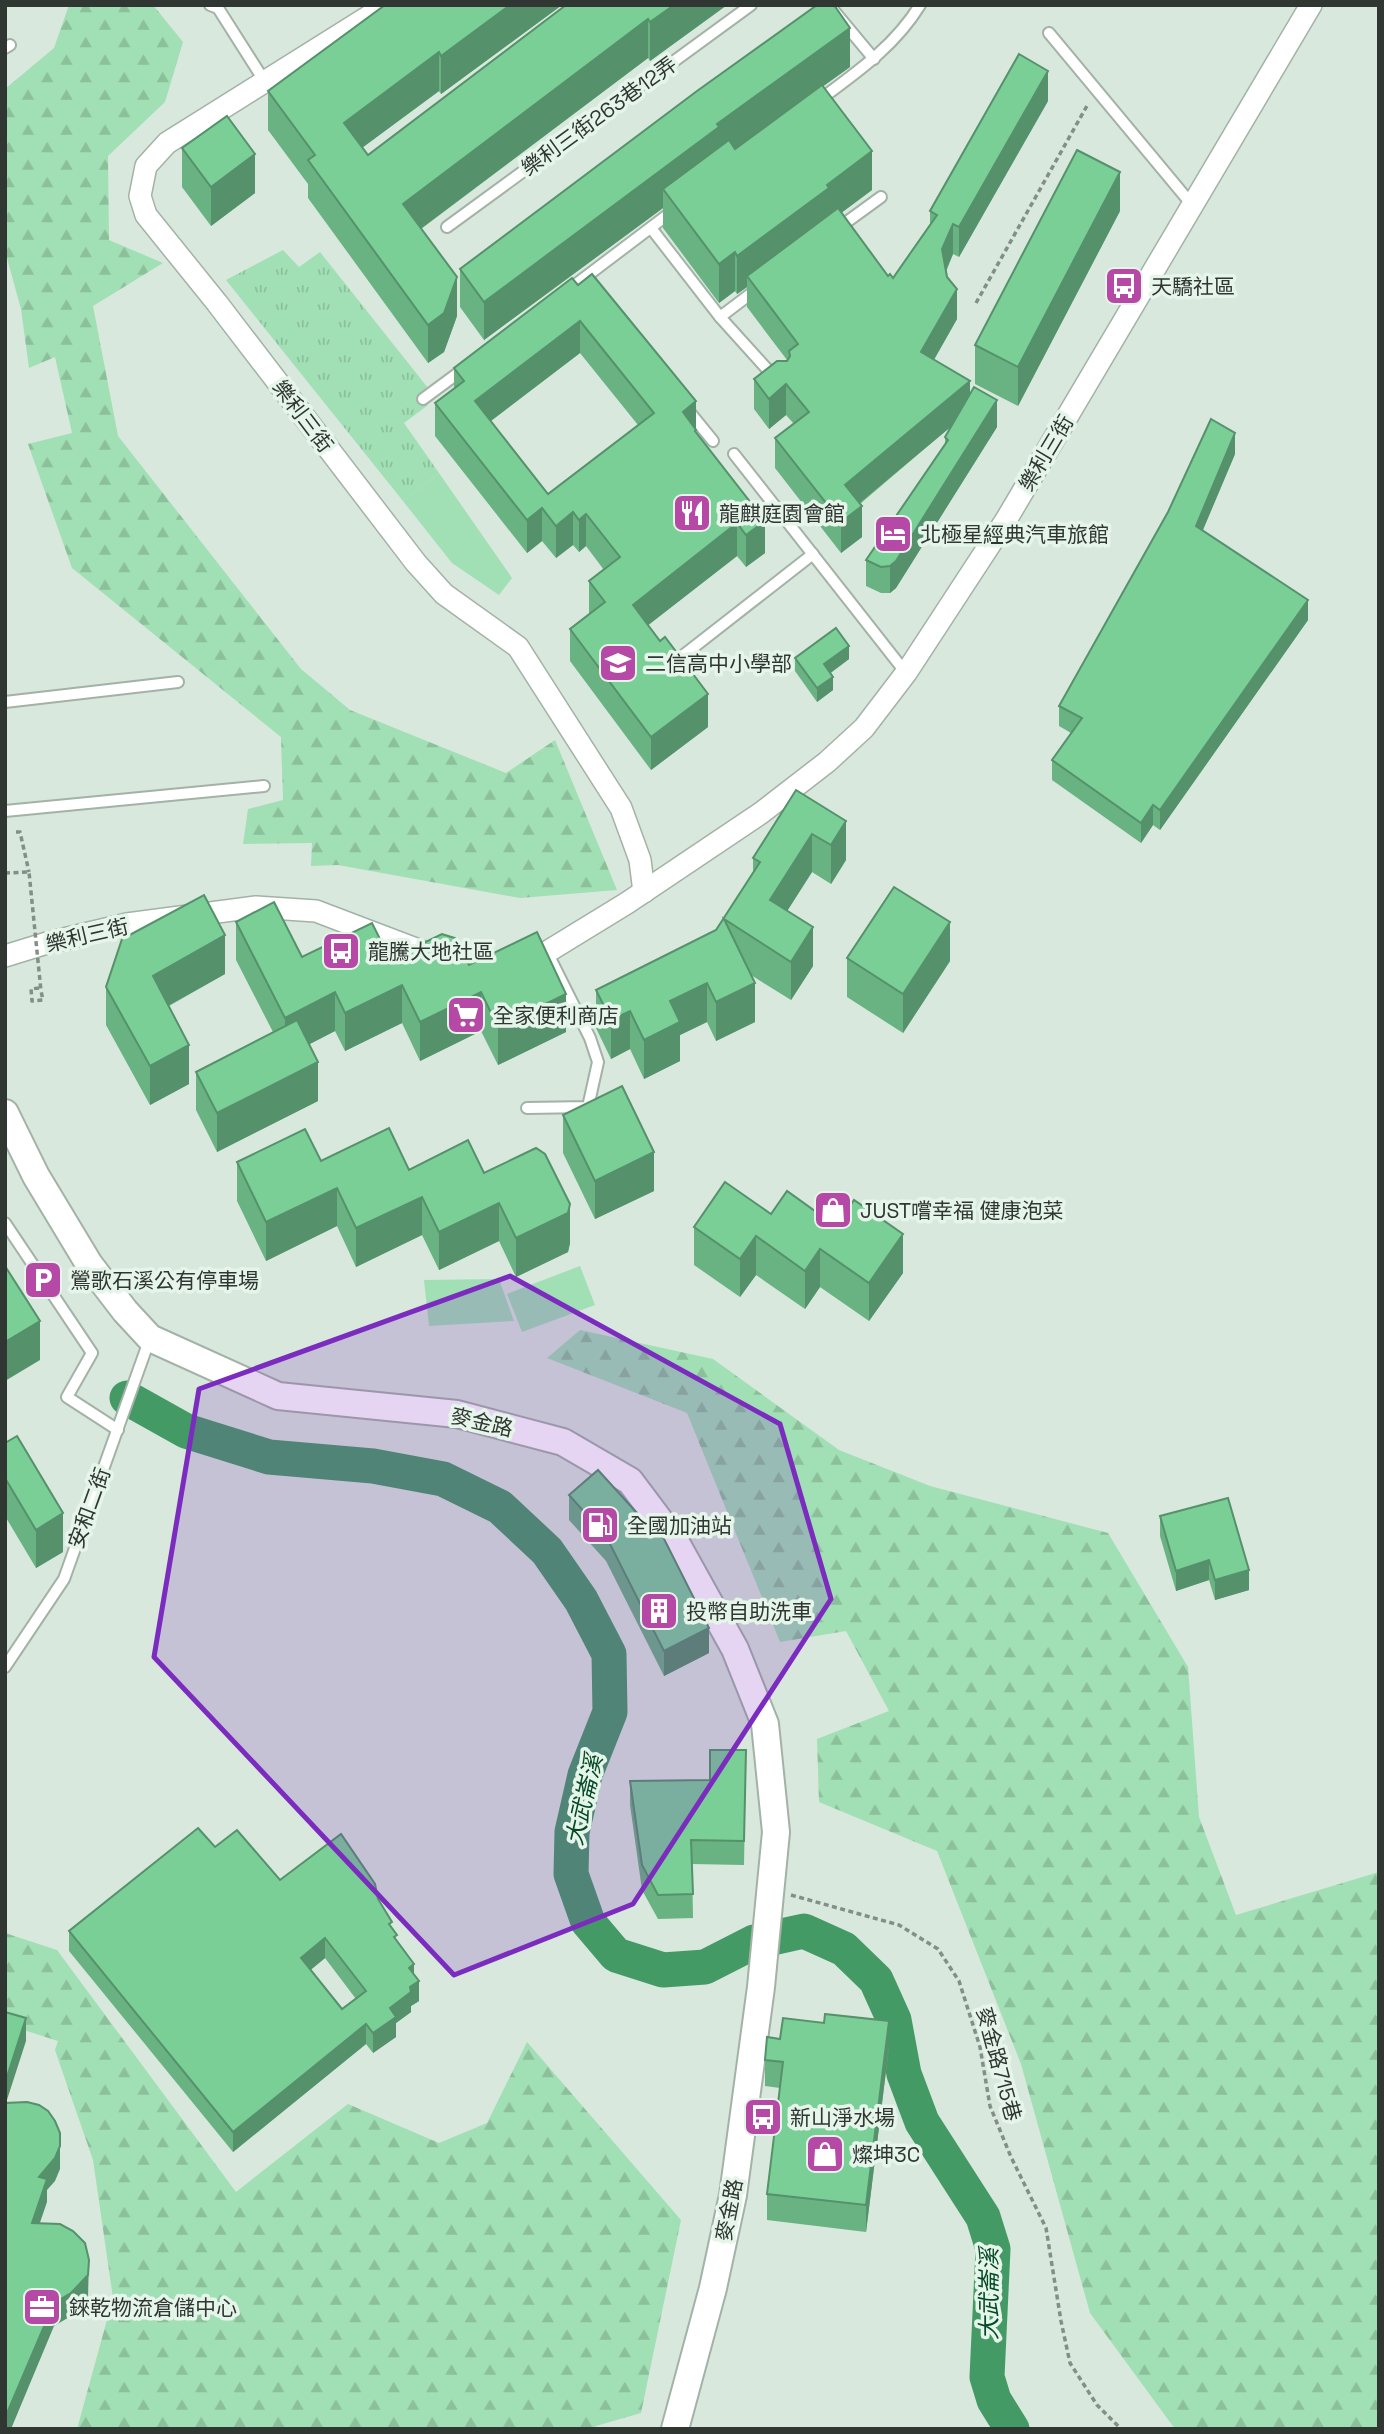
<svg xmlns="http://www.w3.org/2000/svg" width="1384" height="2434" font-family="'Space Grotesk','Noto Sans TC',sans-serif">
<defs>
<pattern id="grass-tufts" width="24" height="20" patternUnits="userSpaceOnUse" patternTransform="scale(1.75)"><rect width="24" height="20" fill="#a1dfb4"/><path d="M3 7l-1-3M5 7V3M7 7l1-3M15 17l-1-3M17 17v-4M19 17l1-3" fill="none" stroke="#8bc09b"/></pattern>
<pattern id="forest-firs" width="22" height="20" patternUnits="userSpaceOnUse" patternTransform="scale(1.75)"><rect width="22" height="20" fill="#a1dfb4"/><path d="M5 1l3.5 6h-7zM16 11l3.5 6h-7z" fill="#8bc09b"/></pattern>
</defs>
<rect width="100%" height="100%" fill="#d8e8dc"/>
<polygon fill="url(#grass-tufts)" points="283,250 299,267 320,252 432,393 423,399 428,405 404,423 439,473 403,501 226,280"/>
<g fill="url(#forest-firs)">
<polygon points="69,5 153,5 183,42 165,102 108,156 109,240 163,263 93,306 118,436 301,669 350,710 506,773 555,740 617,890 520,898 338,865 311,866 312,843 243,844 248,809 283,800 281,737 72,568 28,444 72,433 55,357 29,368 21,309 5,251 5,89 54,48"/>
<polygon points="580,1330 713,1359 839,1450 930,1486 1108,1533 1188,1667 1199,1817 1236,1915 1379,1872 1379,2429 1175,2429 1090,2313 1021,2064 937,1851 819,1802 817,1739 889,1711 846,1631 780,1642 687,1413 547,1358"/>
<polygon points="5,1933 57,1950 236,2192 348,2104 439,2143 487,2123 527,2042 681,2220 641,2413 596,2426 593,2429 77,2429 113,2298 93,2160 55,2050 58,2041 5,2024"/>
</g>
<g fill="#a1dfb4">
<polygon points="439,473 512,578 499,595 452,563 403,501"/>
<polygon points="580,1266 595,1305 522,1332 507,1294"/>
<polygon points="499,1279 514,1321 429,1326 424,1280"/>
</g>
<g fill="none" stroke-linecap="round" stroke-linejoin="round">
<polyline stroke="#449a64" stroke-width="35" points="127,1398 186,1431 269,1457 373,1466 443,1479 500,1507 547,1551 581,1600 609,1654 610,1712 585,1775 572,1832 571,1874 588,1922 616,1955 663,1970 705,1967 754,1942 804,1931 844,1949 876,1980 894,2020 904,2074 922,2122 983,2217 993,2249 987,2377 994,2400 1012,2429"/>
<defs>
<g id="service">
<polyline points="210,5 218,8 265,82"/>
<polyline points="829,5 874,59"/>
<polyline points="1049,33 1193,206"/>
<polyline points="5,48 10,45"/>
<path d="M818,101c38,-28 77,-55 102,-96"/>
<polyline points="447,227 751,5"/>
<polyline points="651,228 720,317 776,379"/>
<polyline points="837,229 881,197"/>
<polyline points="567,291 674,210"/>
<polyline points="720,317 757,289"/>
<polyline points="423,399 465,368"/>
<polyline points="687,409 713,441"/>
<polyline points="734,454 906,673"/>
<polyline points="676,661 813,554"/>
<polyline points="5,702 178,682"/>
<polyline points="5,811 264,786"/>
<polyline points="527,1108 588,1107 598,1062 590,1038 547,952"/>
<polyline points="5,1223 92,1353 67,1397 118,1430"/>
<polyline points="5,1667 64,1579 150,1338"/>
</g>
<g id="minor">
<polyline points="387,5 167,143 146,166 140,196 146,215 217,303 416,563 444,594 518,647 621,808 640,860 644,892"/>
<polyline points="5,956 47,943 127,924 256,907 316,911 437,957"/>
<polyline points="519,958 547,952 627,903 761,813 827,762 864,728 906,673 1006,520 1311,5"/>
</g>
<polyline id="tertiary" points="5,1113 36,1176 89,1264 125,1311 150,1338 278,1396 457,1414 563,1442 630,1481 675,1541 735,1649 765,1724 776,1832 761,1987 733,2195 713,2288 675,2429"/>
</defs>
<use href="#service" stroke="#a3b2a7" stroke-width="14"/>
<use href="#minor" stroke="#a3b2a7" stroke-width="24"/>
<use href="#tertiary" stroke="#a3b2a7" stroke-width="30"/>
<g stroke="#838e86" stroke-width="3.5" stroke-dasharray="5 3.5" stroke-linecap="butt">
<polyline points="976,303 1088,104"/>
<polyline points="16,832 20,832 29,872"/>
<polyline points="39,988 31,989 32,1001 43,1000 41,991"/>
<polyline points="791,1895 899,1925 938,1949 959,1981 980,2047 990,2106 1011,2157 1046,2228 1061,2321 1070,2363 1097,2405 1121,2429"/>
</g>
<use href="#service" stroke="#fff" stroke-width="10"/>
<use href="#minor" stroke="#fff" stroke-width="21"/>
<use href="#tertiary" stroke="#fff" stroke-width="26"/>
<polyline stroke="#838e86" stroke-width="3.5" stroke-dasharray="5 3.5" stroke-linecap="butt" points="5,873 29,872 41,991"/>
</g>
<g fill="#69b282" fill-rule="evenodd">
<polygon points="562,5 441,94 439,91 362,148 368,155 566,5 727,5 650,61 648,58 421,229 457,316 444,352 428,363 308,198 308,184 268,130 268,91"/>
<polygon points="850,67 823,86 872,190 841,213 888,276 893,278 930,225 930,211 1048,101 959,257 953,254 946,272 957,319 934,360 970,394 997,427 896,588 890,593 881,593 866,586 866,560 945,445 945,437 951,426 860,504 862,537 841,553 775,468 775,438 794,424 786,415 769,429 754,409 754,379 787,360 747,307 747,287 737,294 735,291 719,303 663,228 663,208 484,340 460,307 460,269"/>
<polygon points="182,148 255,193 211,226 182,187"/>
<polygon points="1120,211 1018,406 975,384 975,345"/>
<path d="M578,285l118,116v32l69,120 -19,14 -9,-11 -89,69 60,102 -57,43 -81,-109v-32l19,-15v-33l15,-11 -18,-24 -7,6 -6,-7 -17,13 -14,-17 -15,12 -92,-117v-33l19,-14v-21zM580,353l58,72 -90,69 -57,-73z"/>
<polygon points="1235,454 1203,530 1308,620 1160,830 1153,825 1141,843 1052,780 1052,760 1071,733 1059,726 1059,706"/>
<polygon points="795,658 849,659 830,673 833,690 817,702 795,671"/>
<polygon points="796,790 846,860 831,884 812,872 787,911 813,966 791,1000 751,975 755,1022 716,1041 707,1022 680,1035 680,1061 644,1079 630,1049 611,1059 596,1028 596,990 716,930 753,873 753,858"/>
<polygon points="236,922 302,957 390,959 469,965 566,1032 498,1065 481,1031 420,1061 402,1023 345,1051 335,1031 309,1044 318,1101 217,1152 196,1110 196,1072 273,1032 236,960"/>
<polygon points="847,958 950,961 903,1033 847,997"/>
<polygon points="225,974 169,1006 189,1084 150,1105 106,1025 106,987"/>
<polygon points="563,1115 654,1191 595,1219 563,1153"/>
<polygon points="321,1161 409,1170 484,1173 570,1243 568,1252 516,1277 499,1241 439,1270 422,1235 356,1267 337,1226 266,1261 237,1201 237,1162"/>
<polygon points="771,1214 903,1273 869,1321 820,1287 805,1309 756,1275 740,1297 694,1265 694,1227"/>
<polygon points="5,1443 63,1552 36,1568 5,1516"/>
<polygon points="569,1495 709,1653 664,1676 606,1561 569,1520"/>
<polygon points="1160,1516 1249,1590 1215,1600 1209,1580 1176,1591 1160,1536"/>
<polygon points="746,1750 744,1865 692,1864 693,1918 658,1919 642,1890 630,1805 630,1781 710,1780"/>
<path d="M215,1847l65,33 98,19 19,42 17,34 5,26 -8,5v6l-15,11v14l-23,16 -7,-9 -133,108 -164,-201v-20zM325,1958l31,41 -14,10 -32,-39z"/>
<polygon points="889,2047 866,2232 767,2220 767,2194 780,2088 765,2086 765,2060"/>
</g>
<g fill="#55916a">
<polygon points="510,5 562,5 441,94 441,56"/>
<polygon points="674,5 727,5 650,61 650,22"/>
<polygon points="648,19 648,58 403,242 403,204"/>
<polygon points="850,28 850,67 719,161 663,189 663,208 484,340 484,302 717,124"/>
<polygon points="439,52 439,91 344,161 344,123"/>
<polygon points="1048,71 1048,101 959,257 959,227"/>
<polygon points="872,151 872,190 829,222 747,276 747,287 737,294 737,256 827,185"/>
<polygon points="255,154 255,193 211,226 211,187"/>
<polygon points="1120,172 1120,211 1018,406 1018,367"/>
<polygon points="953,224 953,254 942,279 942,249"/>
<polygon points="735,252 735,291 719,303 719,264"/>
<polygon points="457,277 457,316 444,352 428,363 428,325"/>
<polygon points="957,289 957,319 921,382 921,352"/>
<polygon points="580,321 580,353 475,433 475,401"/>
<polygon points="970,381 970,411 845,515 845,485"/>
<polygon points="786,384 786,415 769,429 769,399"/>
<polygon points="997,400 997,427 896,588 890,593 890,566"/>
<polygon points="696,401 696,462 683,412"/>
<polygon points="1235,433 1235,454 1196,546 1196,526"/>
<polygon points="862,506 862,537 841,553 841,522"/>
<polygon points="542,508 542,541 527,553 527,520"/>
<polygon points="573,512 573,545 556,558 556,526"/>
<polygon points="586,514 586,546 579,552 579,520"/>
<polygon points="765,521 765,553 746,567 746,535"/>
<polygon points="737,523 737,556 633,637 633,605"/>
<polygon points="1308,600 1308,620 1160,830 1160,810"/>
<polygon points="849,646 849,659 824,678 824,664"/>
<polygon points="833,677 833,690 817,702 817,688"/>
<polygon points="708,694 708,727 651,770 651,737"/>
<polygon points="1153,805 1153,825 1141,843 1141,823"/>
<polygon points="846,821 846,860 831,884 831,845"/>
<polygon points="812,834 812,872 770,938 770,900"/>
<polygon points="950,922 950,961 903,1033 903,994"/>
<polygon points="813,927 813,966 791,1000 791,962"/>
<polygon points="225,935 225,974 153,1014 153,976"/>
<polygon points="707,983 707,1022 680,1035 680,1061 644,1079 644,1040 670,1001"/>
<polygon points="755,983 755,1022 716,1041 716,1002"/>
<polygon points="402,985 402,1023 345,1051 345,1013"/>
<polygon points="335,992 335,1031 285,1057 285,1018"/>
<polygon points="481,992 481,1031 420,1061 420,1022"/>
<polygon points="566,994 566,1032 498,1065 498,1027"/>
<polygon points="630,1011 630,1049 611,1059 611,1020"/>
<polygon points="189,1045 189,1084 150,1105 150,1066"/>
<polygon points="318,1062 318,1101 217,1152 217,1113"/>
<polygon points="654,1152 654,1191 595,1219 595,1181"/>
<polygon points="337,1188 337,1226 266,1261 266,1222"/>
<polygon points="422,1197 422,1235 356,1267 356,1228"/>
<polygon points="499,1203 499,1241 439,1270 439,1232"/>
<polygon points="570,1204 570,1243 568,1252 516,1277 516,1238"/>
<polygon points="903,1234 903,1273 869,1321 869,1283"/>
<polygon points="756,1236 756,1275 740,1297 740,1259"/>
<polygon points="820,1249 820,1287 805,1309 805,1271"/>
<polygon points="40,1321 40,1360 5,1381 5,1342"/>
<polygon points="63,1513 63,1552 36,1568 36,1530"/>
<polygon points="1209,1560 1209,1580 1176,1591 1176,1571"/>
<polygon points="1249,1570 1249,1590 1215,1600 1215,1580"/>
<polygon points="709,1628 709,1653 664,1676 664,1651"/>
<polygon points="325,1938 325,1958 301,1978 301,1958"/>
<polygon points="414,1964 414,1984 419,1981 419,2001 411,2006 411,2012 396,2023 396,2037 373,2053 373,2033 390,2008 409,1968"/>
<polygon points="26,2018 26,2041 5,2106 5,2083"/>
<polygon points="889,2021 889,2047 866,2232 866,2205"/>
<polygon points="366,2024 366,2044 233,2152 233,2132"/>
<polygon points="60,2133 60,2169 55,2181 47,2190 47,2202 32,2246 32,2223 39,2177"/>
<polygon points="89,2260 88,2298 71,2316 54,2326 11,2429 5,2429 5,2418 54,2303"/>
</g>
<g fill="#7acf97" stroke="#55916a" stroke-width="2" fill-rule="evenodd">
<polygon points="385,5 510,5 441,56 439,52 344,123 368,155 566,5 674,5 650,22 648,19 403,204 457,277 444,313 428,325 308,160 315,155 268,91"/>
<polygon points="817,5 834,5 850,28 717,124 719,127 484,302 460,269 697,91"/>
<polygon points="1019,54 1048,71 959,227 953,224 942,249 947,277 957,289 921,352 970,381 845,485 862,506 841,522 775,438 809,412 786,384 769,399 754,379 777,361 787,361 790,356 789,351 798,344 747,276 838,208 888,276 890,274 893,278 937,215 930,211"/>
<polygon points="822,85 872,151 827,185 829,188 737,256 735,252 719,264 663,189 729,140 735,149"/>
<polygon points="227,116 255,154 211,187 182,148"/>
<polygon points="1077,150 1120,172 1018,367 975,345"/>
<path d="M592,274l104,127 -13,11 13,18 -1,1 70,90 -19,14 -9,-12 -104,82 27,36 5,-4 43,57 -57,43 -81,-108 35,-27 -16,-21 31,-24 -34,-43 -7,6 -6,-8 -17,14 -14,-18 -15,12 -92,-117 29,-22 -10,-13 118,-90 6,7zM580,321l74,92 -106,81 -73,-93z"/>
<polygon points="974,387 997,400 896,561 890,566 881,567 866,560 948,440 945,437"/>
<polygon points="1211,419 1235,433 1196,526 1308,600 1160,810 1153,805 1141,823 1052,760 1082,718 1059,706 1168,512"/>
<polygon points="836,628 849,646 824,664 833,677 817,688 795,658"/>
<polygon points="796,790 846,821 831,845 812,834 770,900 813,927 791,962 724,919 755,983 716,1002 707,983 670,1001 680,1022 644,1040 630,1011 611,1020 596,990 716,930 760,862 753,858"/>
<polygon points="894,887 950,922 903,994 847,958"/>
<polygon points="204,895 225,935 153,976 189,1045 150,1066 106,987 122,939"/>
<polygon points="274,902 302,957 372,923 390,959 442,934 455,938 469,965 537,932 566,994 498,1027 481,992 420,1022 402,985 345,1013 335,992 285,1018 236,922"/>
<polygon points="297,1020 318,1062 217,1113 196,1072"/>
<polygon points="622,1086 654,1152 595,1181 563,1115"/>
<polygon points="389,1128 409,1170 468,1140 484,1173 536,1148 545,1154 570,1204 568,1213 516,1238 499,1203 439,1232 422,1197 356,1228 337,1188 266,1222 237,1162 305,1129 321,1161"/>
<polygon points="725,1182 771,1214 787,1191 836,1226 854,1200 903,1234 869,1283 820,1249 805,1271 756,1236 740,1259 694,1227"/>
<polygon points="5,1266 40,1321 5,1342"/>
<polygon points="17,1436 63,1513 36,1530 5,1478 5,1443"/>
<polygon points="598,1470 647,1524 655,1521 709,1628 664,1651 606,1536 569,1495"/>
<polygon points="1228,1498 1249,1570 1215,1580 1209,1560 1176,1571 1160,1516"/>
<polygon points="710,1750 746,1750 744,1841 691,1840 693,1894 658,1895 642,1865 630,1781 710,1780"/>
<path d="M198,1828l17,19 22,-17 43,50 61,-46 34,50 3,15 14,23 -3,2 8,11 -3,2 20,27 -5,4 10,13 -9,6 1,5 -21,16 6,9 -23,16 -7,-9 -133,108 -164,-201zM325,1938l41,53 -24,18 -41,-51z"/>
<polygon points="5,2012 26,2018 5,2083"/>
<polygon points="825,2014 889,2021 866,2205 767,2194 783,2062 765,2060 767,2037 780,2039 783,2018 824,2023"/>
<polygon points="27,2102 39,2105 48,2111 55,2121 60,2133 60,2146 55,2158 39,2177 47,2179 32,2223 60,2224 73,2231 85,2243 89,2260 88,2275 71,2293 54,2303 5,2418 5,2103"/>
</g>
<path fill="#7b2cbf" fill-opacity="0.2" stroke="#7b2cbf" stroke-width="5" stroke-linejoin="round" d="M510,1276l270,148 51,175 -198,305 -179,71 -300,-318 45,-268z"/>
<defs>
<symbol id="bus-square" viewBox="-11 -11 22 22"><rect x="-9" y="-9" width="18" height="18" rx="4" fill="#b648a6" stroke="#e6f5ea"/><path d="M-5-6H5V4H4V6H2V4H-2V6H-4V4H-5ZM-3.5-4V0h7V-4ZM-3.5 1.2v1.5H-2V1.2ZM2 1.2v1.5H3.5V1.2Z" fill="#fff"/></symbol>
<symbol id="restaurant-square" viewBox="-11 -11 22 22"><rect x="-9" y="-9" width="18" height="18" rx="4" fill="#b648a6" stroke="#e6f5ea"/><path d="M-5-6h1v4h1v-4h1v4h1v-4h1v5L-1.5 .5V6h-2V.5L-5-1ZM5-6V6H3V1.5H1.5Q1.5-4 5-6Z" fill="#fff"/></symbol>
<symbol id="hotel-square" viewBox="-11 -11 22 22"><rect x="-9" y="-9" width="18" height="18" rx="4" fill="#b648a6" stroke="#e6f5ea"/><path d="M-6-4.5h1.5V1H6V5H4.5V3h-9V5H-6ZM-4 0a1.8 1.8 0 1 1 3.6 0ZM.5 0V-2.5h3Q6-2.5 6 0Z" fill="#fff"/></symbol>
<symbol id="school-square" viewBox="-11 -11 22 22"><rect x="-9" y="-9" width="18" height="18" rx="4" fill="#b648a6" stroke="#e6f5ea"/><path d="M0-5L7-2L0 1L-7-2ZM-4 1L0 2.5L4 1V4Q0 6-4 4Z" fill="#fff"/></symbol>
<symbol id="supermarket-square" viewBox="-11 -11 22 22"><rect x="-9" y="-9" width="18" height="18" rx="4" fill="#b648a6" stroke="#e6f5ea"/><path d="M-6-5.5h2.5l.6 2H6L4.5 2H-2.5L-4.4-4H-6ZM-1.5 3.2a1.3 1.3 0 1 0 .1 0ZM3 3.2a1.3 1.3 0 1 0 .1 0Z" fill="#fff"/></symbol>
<symbol id="shop-square" viewBox="-11 -11 22 22"><rect x="-9" y="-9" width="18" height="18" rx="4" fill="#b648a6" stroke="#e6f5ea"/><path d="M-5-2.5h2.3a2.7 3.5 0 0 1 5.4 0H5L5.5 6h-11ZM-1.5-2.5h3a1.5 2.3 0 0 0-3 0Z" fill="#fff"/></symbol>
<symbol id="parking-square" viewBox="-11 -11 22 22"><rect x="-9" y="-9" width="18" height="18" rx="4" fill="#b648a6" stroke="#e6f5ea"/><path d="M-3.5-5.5H1a3.5 3.5 0 0 1 0 7H-1V5.5H-3.5ZM-1-3.4V-.6H.8a1.4 1.4 0 0 0 0-2.8Z" fill="#fff"/></symbol>
<symbol id="fuel-square" viewBox="-11 -11 22 22"><rect x="-9" y="-9" width="18" height="18" rx="4" fill="#b648a6" stroke="#e6f5ea"/><path d="M-5.5-6h7V0h2V4h1.3V-2.5L3-4.5l.8-.8L6-3V5H2.5V1h-1V6h-7ZM-4.2-4.7v3.2H.2V-4.7Z" fill="#fff"/></symbol>
<symbol id="building-square" viewBox="-11 -11 22 22"><rect x="-9" y="-9" width="18" height="18" rx="4" fill="#b648a6" stroke="#e6f5ea"/><path d="M-4-6H4V6H1V3H-1V6H-4ZM-2.5-4.3h1.7v1.8h-1.7ZM.8-4.3h1.7v1.8H.8ZM-2.5-1h1.7V.8h-1.7ZM.8-1h1.7V.8H.8Z" fill="#fff"/></symbol>
<symbol id="office-square" viewBox="-11 -11 22 22"><rect x="-9" y="-9" width="18" height="18" rx="4" fill="#b648a6" stroke="#e6f5ea"/><path d="M-6-3h4V-5.5h4V-3h4V5H-6ZM-1-4.5V-3h2v-1.5ZM-6 0V1H6V0Z" fill="#fff"/></symbol>
</defs>
<g fill-rule="evenodd">
<use href="#bus-square" x="1102" y="264" width="44" height="44"/>
<use href="#restaurant-square" x="670" y="491" width="44" height="44"/>
<use href="#hotel-square" x="871" y="512" width="44" height="44"/>
<use href="#school-square" x="596" y="641" width="44" height="44"/>
<use href="#bus-square" x="319" y="929" width="44" height="44"/>
<use href="#supermarket-square" x="444" y="993" width="44" height="44"/>
<use href="#shop-square" x="811" y="1188" width="44" height="44"/>
<use href="#parking-square" x="21" y="1258" width="44" height="44"/>
<use href="#fuel-square" x="578" y="1503" width="44" height="44"/>
<use href="#building-square" x="637" y="1589" width="44" height="44"/>
<use href="#bus-square" x="741" y="2095" width="44" height="44"/>
<use href="#shop-square" x="803" y="2132" width="44" height="44"/>
<use href="#office-square" x="20" y="2285" width="44" height="44"/>
</g>
<g text-anchor="middle" dominant-baseline="central" stroke-width="7" stroke-linejoin="round" paint-order="stroke">
<g font-size="21" fill="#303632" stroke="#e6f5ea">
<text transform="translate(599 116) rotate(-36)">樂利三街263巷12弄</text>
<text transform="translate(303 416) rotate(53)">樂利三街</text>
<text transform="translate(1046 453) rotate(-59)">樂利三街</text>
<text transform="translate(87 935) rotate(-13)">樂利三街</text>
<text transform="translate(482 1422) rotate(13)">麥金路</text>
<text transform="translate(89 1508) rotate(-70)">安和二街</text>
<text transform="translate(999 2064) rotate(75)">麥金路715巷</text>
<text transform="translate(729 2210) rotate(-79)">麥金路</text>
</g>
<g font-size="21" fill="#303632" stroke="#e6f5ea" text-anchor="start">
<text x="1151" y="286">天驕社區</text>
<text x="719" y="513">龍麒庭園會館</text>
<text x="920" y="534">北極星經典汽車旅館</text>
<text x="645" y="663">二信高中小學部</text>
<text x="368" y="951">龍騰大地社區</text>
<text x="493" y="1015">全家便利商店</text>
<text x="860" y="1210">JUST嚐幸福 健康泡菜</text>
<text x="70" y="1280">鶯歌石溪公有停車場</text>
<text x="627" y="1525">全國加油站</text>
<text x="686" y="1611">投幣自助洗車</text>
<text x="790" y="2117">新山淨水場</text>
<text x="852" y="2154">燦坤3C</text>
<text x="69" y="2307">錸乾物流倉儲中心</text>
</g>
<g font-size="23" font-style="italic" fill="#054a26" stroke="#e6f5ea">
<text transform="translate(584 1800) rotate(-77)">大武崙溪</text>
<text transform="translate(989 2294) rotate(-90)">大武崙溪</text>
</g>
</g>
<rect width="1384" height="2434" fill="none" stroke="#303632" stroke-width="14"/>
</svg>
